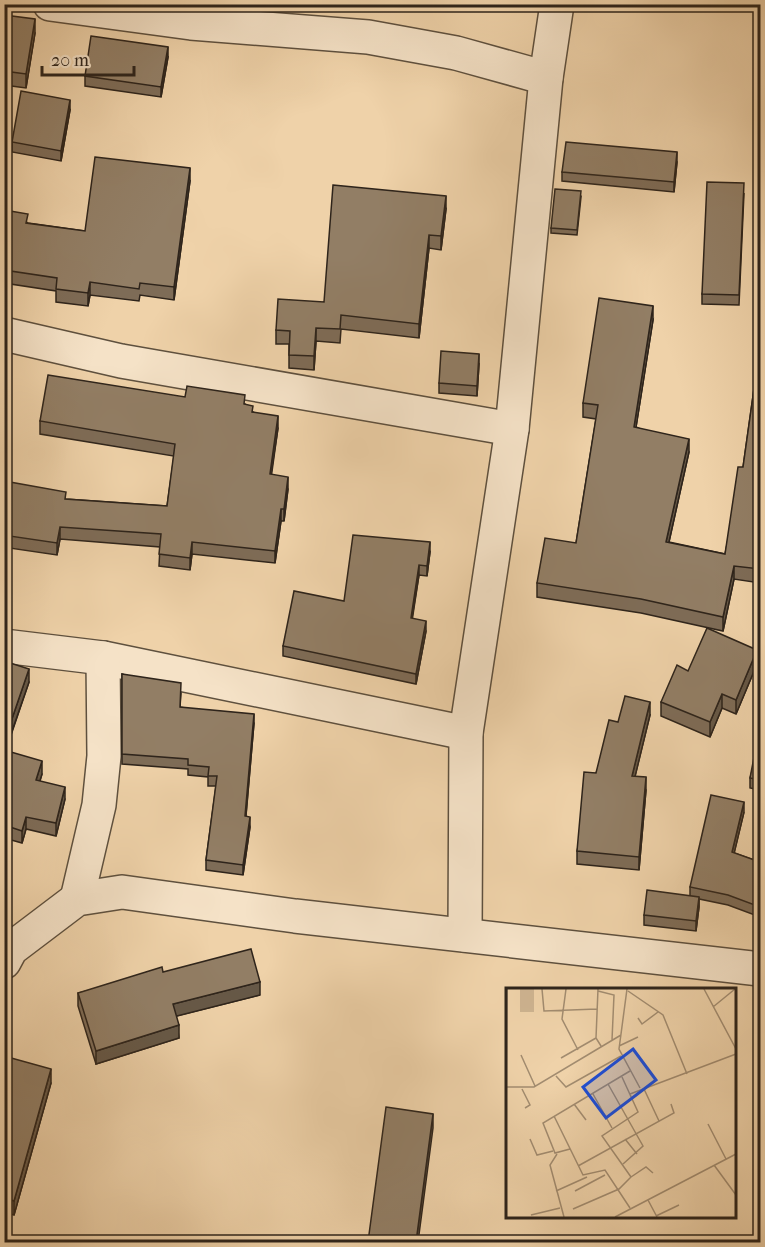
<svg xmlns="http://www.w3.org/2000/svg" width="765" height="1247" font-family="'IM FELL French Canon',serif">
<rect width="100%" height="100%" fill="#efd2a9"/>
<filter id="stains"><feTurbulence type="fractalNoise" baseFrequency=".00333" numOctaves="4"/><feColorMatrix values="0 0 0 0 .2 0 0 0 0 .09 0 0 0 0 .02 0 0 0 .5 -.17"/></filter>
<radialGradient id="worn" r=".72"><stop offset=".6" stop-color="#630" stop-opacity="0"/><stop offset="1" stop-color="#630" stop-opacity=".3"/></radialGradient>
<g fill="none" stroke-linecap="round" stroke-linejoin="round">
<defs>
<g id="minor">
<polyline points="50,4 191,23 368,37 456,53 546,78"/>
<polyline points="4,334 121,361 512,429"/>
<polyline points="4,646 103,658 466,733"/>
<polyline points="77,899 99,805 104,756 103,658"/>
<polyline points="465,935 466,733 512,429 546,78 557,4"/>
<polyline points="4,962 11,949 77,899 122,892 295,916 760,969"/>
</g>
</defs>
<use href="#minor" stroke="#5e503e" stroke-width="36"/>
<use href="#minor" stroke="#f5e2c7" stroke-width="33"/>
</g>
<g fill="#7e6c57" stroke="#2e241b" stroke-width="1.5">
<polygon points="4,15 35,33 26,88 4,85"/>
<polygon points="168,57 161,97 85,86 85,76"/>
<polygon points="70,110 61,161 12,152 12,142"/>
<polygon points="677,162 674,192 562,181 562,172"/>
<polygon points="190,181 174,300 140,295 139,301 90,295 88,306 56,302 56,291 4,283 4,210 28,223 85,231"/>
<polygon points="744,193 739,305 702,304 702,294"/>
<polygon points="581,197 577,235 551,233 551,228"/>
<polygon points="446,209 441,250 429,248 419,338 341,329 340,343 316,341 314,370 289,368 289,344 276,344 276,330 324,302"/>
<polygon points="653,320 636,427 689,452 669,542 725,554 743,467 760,346 760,583 734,579 723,631 641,613 537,597 537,583 576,543 596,419 583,417 583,403"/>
<polygon points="479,364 477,396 439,393 439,383"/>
<polygon points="185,397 245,404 253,412 278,428 271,474 288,489 284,521 281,521 275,563 192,554 190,570 159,566 160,547 60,539 57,555 10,548 4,609 4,481 66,499 167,506 174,456 40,434 40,421"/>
<polygon points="430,552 427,576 419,575 412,618 426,631 416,684 283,656 283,646 344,601"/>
<polygon points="4,661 29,682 6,750 42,774 40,781 65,799 56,836 26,829 22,843 4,838"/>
<polygon points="757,664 736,714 722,708 710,737 661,716 661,702 688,671"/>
<polygon points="122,674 181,693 180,707 254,723 246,816 250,827 243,875 206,870 206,860 216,786 208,786 208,777 188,775 188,769 122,764"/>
<polygon points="650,715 635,776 646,790 639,870 577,864 577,851 596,773 618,722"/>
<polygon points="760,743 760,790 750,788 750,778"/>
<polygon points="744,812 734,853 760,862 760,917 728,905 699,899 699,907 696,931 644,925 644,915 690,896 690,887"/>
<polygon points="163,972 260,995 176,1016 179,1038 96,1064 78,1006 78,993"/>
<polygon points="4,1056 51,1083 14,1215 4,1212"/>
</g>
<g fill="#665847" stroke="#2e241b" stroke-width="1.5">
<polygon points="35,19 35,33 26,88 26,74"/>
<polygon points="168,47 168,57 161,97 161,87"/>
<polygon points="70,100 70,110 61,161 61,151"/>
<polygon points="677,152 677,162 674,192 674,182"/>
<polygon points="190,168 190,181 174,300 174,287"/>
<polygon points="446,196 446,209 441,250 441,236"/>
<polygon points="429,235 429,248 419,338 419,324"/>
<polygon points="90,282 90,295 88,306 88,293"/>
<polygon points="653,306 653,320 634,440 634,427"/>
<polygon points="316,328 316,341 314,370 314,356"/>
<polygon points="479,354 479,364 477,396 477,386"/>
<polygon points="278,416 278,428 270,486 270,474"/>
<polygon points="689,439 689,452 666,555 666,542"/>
<polygon points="288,477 288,489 284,521 284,509"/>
<polygon points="281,509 281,521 275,563 275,551"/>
<polygon points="60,527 60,539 57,555 57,543"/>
<polygon points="10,536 10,548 5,609 5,596"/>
<polygon points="192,542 192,554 190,570 190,558"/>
<polygon points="430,542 430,552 427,576 427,566"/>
<polygon points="419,565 419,575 411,628 411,618"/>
<polygon points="734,566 734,579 723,631 723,617"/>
<polygon points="426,621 426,631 416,684 416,674"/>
<polygon points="757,650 757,664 736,714 736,700"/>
<polygon points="29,669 29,682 4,754 4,742"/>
<polygon points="722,694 722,708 710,737 710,722"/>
<polygon points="650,702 650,715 632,789 632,776"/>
<polygon points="254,714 254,723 245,826 245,816"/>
<polygon points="42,761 42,774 36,793 36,780"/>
<polygon points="646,777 646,790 639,870 639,857"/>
<polygon points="65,787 65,799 56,836 56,823"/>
<polygon points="744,802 744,812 732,862 732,852"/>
<polygon points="26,817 26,829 22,843 22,831"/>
<polygon points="250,817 250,827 243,875 243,865"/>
<polygon points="699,897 699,907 696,931 696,921"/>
<polygon points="260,982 260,995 173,1017 173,1004"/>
<polygon points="179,1025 179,1038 96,1064 96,1051"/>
<polygon points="51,1069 51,1083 14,1215 14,1201"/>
<polygon points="433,1114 433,1128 418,1242 416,1242"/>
</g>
<g fill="#927e65" stroke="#2e241b" stroke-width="1.5">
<polygon points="4,15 35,19 26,74 4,71"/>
<polygon points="91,36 168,47 161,87 85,76"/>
<polygon points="21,91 70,100 61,151 12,142"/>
<polygon points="566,142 677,152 674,182 562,172"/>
<polygon points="95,157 190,168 174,287 140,283 139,289 90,282 88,293 56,289 57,278 4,270 4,210 28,214 26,223 85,231"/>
<polygon points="707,182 744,183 739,295 702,294"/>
<polygon points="333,185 446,196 441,236 429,235 419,324 341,315 340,329 316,328 314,356 289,355 290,331 276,330 278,299 324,302"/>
<polygon points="555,189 581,191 577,230 551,228"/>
<polygon points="599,298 653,306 634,427 689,439 666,542 725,554 738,467 743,467 760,346 760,569 734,566 723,617 641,599 537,583 545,538 576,543 598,405 583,403"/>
<polygon points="441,351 479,354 477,386 439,383"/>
<polygon points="48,375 185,397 187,386 245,395 244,404 253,406 252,412 278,416 270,474 288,477 284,509 281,509 275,551 192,542 190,558 159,554 161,534 60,527 57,543 10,536 4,596 4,481 66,492 65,499 167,506 175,444 40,421"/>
<polygon points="353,535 430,542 427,566 419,565 411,618 426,621 416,674 283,646 294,591 344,601"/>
<polygon points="707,628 757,650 736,700 722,694 710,722 661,702 677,665 688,671"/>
<polygon points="4,661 29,669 4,742"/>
<polygon points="122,674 181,683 180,707 254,714 245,816 250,817 243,865 206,860 217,776 208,776 209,767 188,765 188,759 122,754"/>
<polygon points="625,696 650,702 632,776 646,777 639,857 577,851 584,772 596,773 609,720 618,722"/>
<polygon points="757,742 760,743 760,780 750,778"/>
<polygon points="4,750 42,761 36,780 65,787 56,823 26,817 22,831 4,825"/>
<polygon points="711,795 744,802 732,852 760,862 760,907 728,895 690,887"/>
<polygon points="647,890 699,897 696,921 644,915"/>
<polygon points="251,949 260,982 173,1004 179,1025 96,1051 78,993 162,967 163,972"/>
<polygon points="4,1056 51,1069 14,1201 4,1198"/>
<polygon points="386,1107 433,1114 416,1242 368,1242"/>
<polygon points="724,1239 744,1242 723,1242"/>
</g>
<g transform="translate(506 988)">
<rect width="230" height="230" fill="#efd2a9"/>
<path d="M14,1h14v23h-14z" fill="#ceb491"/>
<path fill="none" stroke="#a28c70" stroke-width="1.5" d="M36,1l2,22 53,-2M60,1l-4,30 16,31M92,1l-2,49 5,8M121,1l-8,60 21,39M198,1l32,60M92,3l16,4 -2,45M122,3l35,24 24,59M207,19l22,-18M132,30l4,6 16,-12M113,58l19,-9M15,67l14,31M55,70l35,-20M50,88l10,11 55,-31M102,96l35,62 -20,18M0,99h28l87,-52M16,101l8,16 -5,3M138,101l15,32M87,106l19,34M124,106l106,-40M68,116l12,16M48,128l29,59 22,-5 25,38M202,136l18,35M0,148l1,-147M24,151l7,16 16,-4M119,151l12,15M64,161l-15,4 -12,-30 87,-52M51,166l-7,11 14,52M208,177l22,30M72,178l96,-53 -3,-9M125,189l15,-10 7,6M50,203l31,-14M69,203l30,-16M142,212l9,17M67,221l46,-20 12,-12 -29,-41 36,-24 -16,-35M25,227l29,-7M150,228l23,-11M109,229l121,-63"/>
<path fill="#1d4ed8" fill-opacity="0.15" stroke="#1d4ed8" stroke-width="3" d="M127,61l23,31 -50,38 -23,-31z"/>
<rect width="230" height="230" fill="none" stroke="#2e241b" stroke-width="3"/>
</g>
<rect width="765" height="1247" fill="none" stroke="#efd2a9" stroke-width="24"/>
<rect x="6" y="6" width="753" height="1235" fill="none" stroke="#2e241b" stroke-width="3"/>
<rect x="12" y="12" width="741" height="1223" fill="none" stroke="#2e241b" stroke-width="1.5"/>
<path d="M42 66v9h92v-9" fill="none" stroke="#2e241b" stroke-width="3"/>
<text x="51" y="66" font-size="18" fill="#2e241b" stroke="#f5e2c7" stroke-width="4.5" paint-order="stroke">20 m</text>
<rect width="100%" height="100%" filter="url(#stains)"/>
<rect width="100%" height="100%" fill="url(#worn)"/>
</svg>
